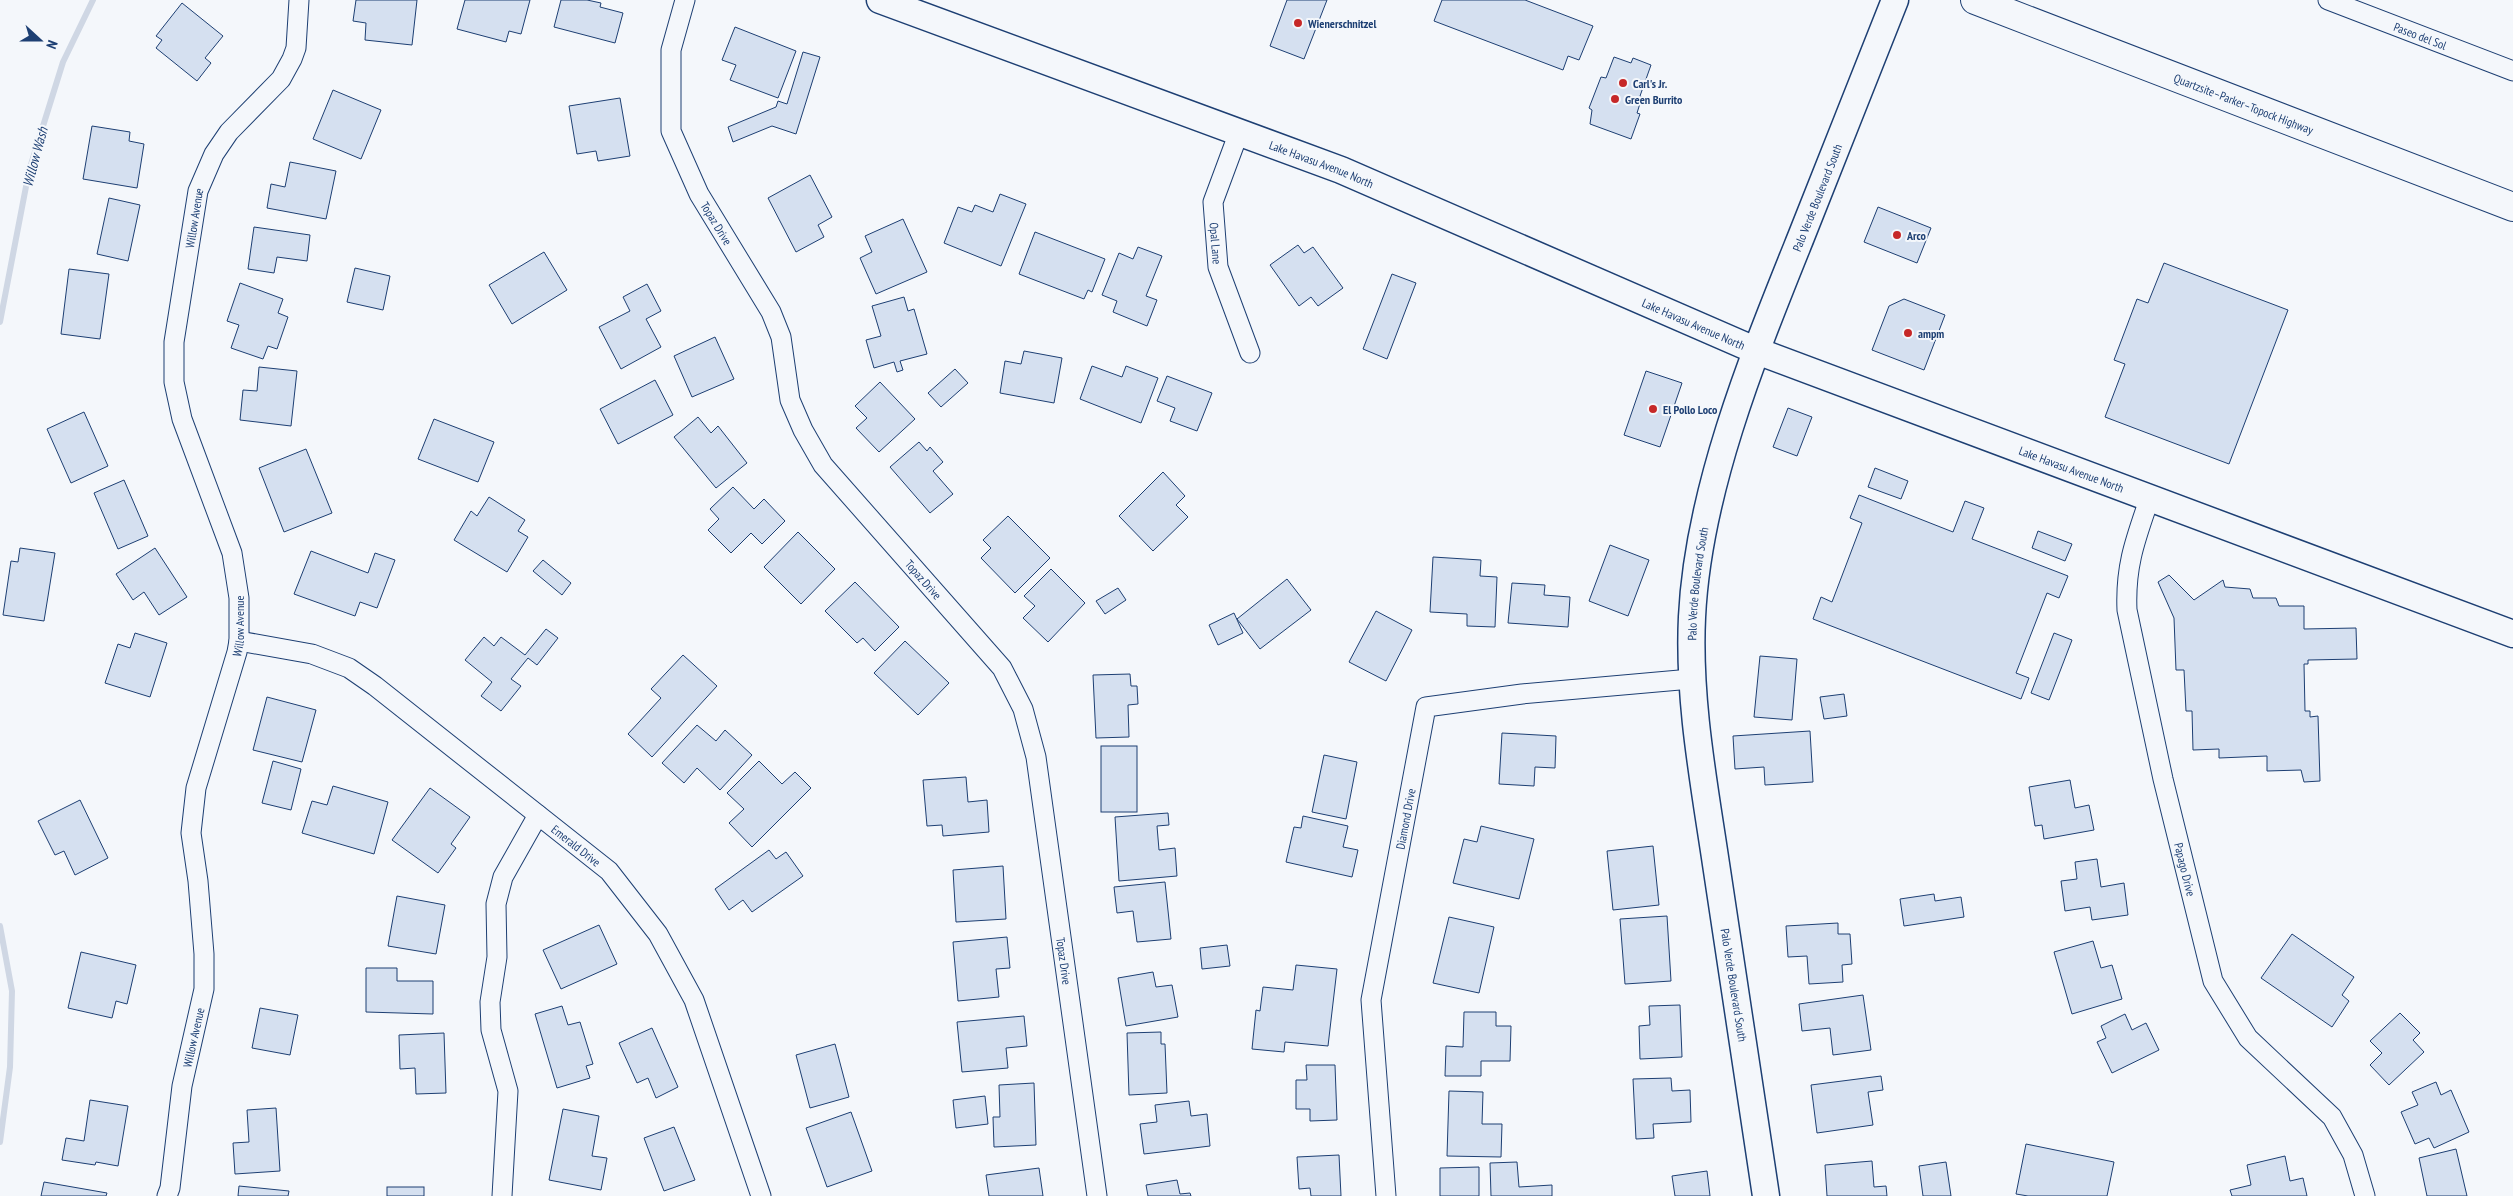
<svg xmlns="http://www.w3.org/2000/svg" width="2513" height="1196" font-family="'PT Sans Narrow',sans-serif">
<rect width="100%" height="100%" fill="#f4f7fb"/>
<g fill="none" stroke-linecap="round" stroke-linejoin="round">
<g stroke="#cfd7e4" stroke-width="6">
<polyline points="0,322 29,171 63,62 93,0"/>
<polyline points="0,926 12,991 10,1067 0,1142"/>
</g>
</g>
<g fill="#d5e0f0" stroke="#1d3f73">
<polygon points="356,0 417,0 412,45 365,40 366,23 353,21"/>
<polygon points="465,0 530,0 521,34 509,31 506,42 457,29"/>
<polygon points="561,0 587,0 601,3 600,7 623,13 615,43 554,27"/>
<polygon points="1287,0 1327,0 1304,59 1270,46"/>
<polygon points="1442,0 1525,0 1593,26 1579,60 1568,56 1563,70 1434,21"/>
<polygon points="182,3 223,36 205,58 211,63 197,81 156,48 162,40 156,36"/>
<polygon points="735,27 796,51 778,98 730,80 736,65 722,60"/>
<polygon points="803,52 820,57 796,134 772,126 733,142 728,127 776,107 778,101 787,104"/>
<polygon points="1614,57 1631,63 1633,58 1651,65 1640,96 1642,97 1637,113 1640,114 1631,139 1590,124 1592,110 1589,108 1601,77 1606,78"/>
<polygon points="333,90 381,110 361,159 313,139"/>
<polygon points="620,98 630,156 598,161 596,151 577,154 569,106"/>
<polygon points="92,126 130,132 129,141 144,144 137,188 83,179"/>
<polygon points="290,162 336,171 326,219 267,208 271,184 285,187"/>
<polygon points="810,175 832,217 818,225 824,237 796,252 768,198"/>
<polygon points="1000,194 1026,204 1001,266 944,243 958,207 972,212 975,205 993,212"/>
<polygon points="109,198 140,205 128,261 97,254"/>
<polygon points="1878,207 1931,228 1917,263 1864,242"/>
<polygon points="903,219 927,272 876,294 860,258 872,252 865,236"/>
<polygon points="254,227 310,235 307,261 277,257 274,273 248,269"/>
<polygon points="1035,232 1105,259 1092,292 1088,290 1084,299 1019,274"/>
<polygon points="1298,245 1304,253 1313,247 1343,288 1318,306 1311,297 1299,306 1270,265"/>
<polygon points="1138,247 1162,256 1146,296 1157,300 1147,326 1113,312 1117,301 1102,295 1119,253 1133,259"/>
<polygon points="544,252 567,290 512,324 489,285"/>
<polygon points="2164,263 2288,310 2229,464 2105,417 2125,364 2114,360 2137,299 2148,303"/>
<polygon points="355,268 390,276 383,310 347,302"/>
<polygon points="69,269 109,274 100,339 61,334"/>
<polygon points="1392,274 1416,283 1387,359 1363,349"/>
<polygon points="240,283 283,299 278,313 288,317 277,349 268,346 263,359 231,348 239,325 227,321"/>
<polygon points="647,284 661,311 646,319 661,347 621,369 599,327 630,311 623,297"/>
<polygon points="904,297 908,311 914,309 927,354 900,361 903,370 897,372 894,362 874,368 866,340 881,336 872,306"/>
<polygon points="1904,299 1945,315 1924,370 1872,350 1889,306"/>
<polygon points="715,337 734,379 692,397 674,356"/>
<polygon points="1024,351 1062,358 1054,403 1000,393 1005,361 1021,364"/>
<polygon points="1092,366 1122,377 1126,366 1158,378 1141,423 1080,399"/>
<polygon points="259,367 297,371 291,426 240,420 243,390 257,391"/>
<polygon points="955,369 968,383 941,407 928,393"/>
<polygon points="1646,371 1682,383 1660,447 1624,435"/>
<polygon points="1167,376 1212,393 1197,431 1170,421 1175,408 1157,401"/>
<polygon points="655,380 673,415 618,444 600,409"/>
<polygon points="880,382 915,419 879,452 856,428 867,418 855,406"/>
<polygon points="1788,408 1812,417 1797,456 1773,447"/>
<polygon points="84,412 108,466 71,483 47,429"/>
<polygon points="698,417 711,433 718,426 747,463 716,488 674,437"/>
<polygon points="434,419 494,442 478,482 418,459"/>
<polygon points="919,442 927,451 930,447 943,462 933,471 953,494 930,513 890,467"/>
<polygon points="306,449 332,513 284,532 259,468"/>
<polygon points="1875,468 1908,481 1901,499 1868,487"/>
<polygon points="1163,472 1185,496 1176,505 1188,517 1153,551 1119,516"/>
<polygon points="124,480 148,536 118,549 94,493"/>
<polygon points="733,487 754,509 764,499 785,521 762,544 751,533 731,553 708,530 719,519 710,509"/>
<polygon points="1859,495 1953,532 1965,501 1984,508 1972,539 2068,576 2059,598 2047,593 2016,673 2029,678 2021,699 1813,619 1821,597 1832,602 1862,523 1850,518"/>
<polygon points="489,497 525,520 518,531 528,537 507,572 454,540 471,511 477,516"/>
<polygon points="1008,516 1050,558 1015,593 981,558 991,548 983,540"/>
<polygon points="2038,531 2072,544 2065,561 2032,548"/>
<polygon points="798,532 835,569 801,604 764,567"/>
<polygon points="1610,545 1649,560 1628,616 1589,601"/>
<polygon points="20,548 55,553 44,621 3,615 11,561 18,562"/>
<polygon points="155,548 187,597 159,615 144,592 133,600 116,574"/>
<polygon points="311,551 368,573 375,553 395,560 377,608 360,602 355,616 294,594"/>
<polygon points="1433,557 1481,560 1480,576 1497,577 1495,627 1467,626 1467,614 1430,612"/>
<polygon points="543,560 571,583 562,595 533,571"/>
<polygon points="1051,569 1085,603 1048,642 1023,618 1035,606 1024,596"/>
<polygon points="2169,575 2194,600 2223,580 2225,587 2250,589 2253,598 2276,598 2279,606 2304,606 2304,629 2356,628 2357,659 2308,660 2308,664 2304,664 2305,711 2310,711 2310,717 2318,716 2320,781 2304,782 2301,770 2267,771 2267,756 2219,758 2219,749 2193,750 2192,711 2186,711 2184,670 2176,670 2174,618 2158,582"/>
<polygon points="1287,579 1311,610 1260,649 1237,619"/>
<polygon points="855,582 899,627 875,651 863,638 857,643 825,611"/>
<polygon points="1512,583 1545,585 1544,595 1570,597 1568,627 1508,623"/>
<polygon points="1118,588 1126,600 1105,614 1096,601"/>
<polygon points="1376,611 1412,630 1386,681 1349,662"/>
<polygon points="1234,613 1243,633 1218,645 1209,625"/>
<polygon points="546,629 558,638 537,665 528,658 511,679 521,686 501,711 481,696 492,682 465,660 484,637 494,646 501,637 525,655"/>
<polygon points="135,633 167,643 150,697 105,683 118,644 130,648"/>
<polygon points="2054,633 2072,640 2049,700 2031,693"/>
<polygon points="905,641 949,683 918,715 874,673"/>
<polygon points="683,655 717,686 652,757 628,734 661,698 651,689"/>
<polygon points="1760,656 1797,659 1792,720 1754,717"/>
<polygon points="1130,674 1131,686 1137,686 1138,704 1128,705 1129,737 1096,738 1093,675"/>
<polygon points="1844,694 1847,716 1824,719 1820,697"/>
<polygon points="267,697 316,710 302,762 253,750"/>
<polygon points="697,725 716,741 725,730 752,755 720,790 697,768 684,783 662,763"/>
<polygon points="1810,731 1813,782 1765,785 1764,767 1735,769 1733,736"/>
<polygon points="1502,733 1556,736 1555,768 1535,767 1534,786 1499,784"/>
<rect x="1101" y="746" width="36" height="66"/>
<polygon points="1324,755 1357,762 1346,819 1312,812"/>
<polygon points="273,761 301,769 291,810 262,803"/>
<polygon points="759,761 782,784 795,772 811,788 752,847 729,823 744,809 727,793"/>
<polygon points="966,777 968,802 987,800 989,832 943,836 942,825 927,826 923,780"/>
<polygon points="2070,780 2075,808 2089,805 2094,830 2044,839 2042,825 2035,826 2029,787"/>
<polygon points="333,786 388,802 374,854 302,833 312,801 327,805"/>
<polygon points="430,788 470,817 451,844 456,848 438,873 392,840"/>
<polygon points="80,800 108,858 75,875 64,851 55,855 38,821"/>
<polygon points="1168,813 1169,825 1157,826 1159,850 1175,848 1177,876 1119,881 1115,817"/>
<polygon points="1303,816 1348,826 1343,847 1358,850 1352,877 1286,862 1294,827 1301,828"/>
<polygon points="1481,826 1534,839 1519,899 1453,883 1464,839 1477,842"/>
<polygon points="1653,846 1659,905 1613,910 1607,851"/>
<polygon points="769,850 776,859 786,852 803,876 752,912 743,900 729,910 715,889"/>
<polygon points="2097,859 2101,887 2124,883 2128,915 2092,920 2090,907 2065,911 2061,881 2077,879 2075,862"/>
<polygon points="1003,866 1006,919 956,922 953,870"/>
<polygon points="1165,882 1171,939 1137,942 1133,911 1117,913 1114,887"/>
<polygon points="1934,894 1935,901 1961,897 1964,917 1904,926 1900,899"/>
<polygon points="397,896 445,905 436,954 388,946"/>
<polygon points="1667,916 1671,981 1625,984 1620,919"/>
<polygon points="1449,917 1494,927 1479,993 1433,983"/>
<polygon points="1838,923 1838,934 1850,934 1852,964 1842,965 1843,982 1809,984 1807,956 1788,957 1786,926"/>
<polygon points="599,925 617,964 561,989 543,950"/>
<polygon points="2292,934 2354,977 2342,995 2349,1001 2332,1027 2261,978"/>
<polygon points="1007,937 1010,968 996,969 999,997 958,1001 953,942"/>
<polygon points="2093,941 2101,968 2112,965 2122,999 2072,1014 2054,952"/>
<polygon points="1227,945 1230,966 1202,969 1200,948"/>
<polygon points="81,952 136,965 127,1004 116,1001 112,1018 68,1008"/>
<polygon points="1296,965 1337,969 1328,1046 1285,1042 1284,1052 1252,1049 1256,1010 1260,1011 1263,987 1293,990"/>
<polygon points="366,968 397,968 397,981 433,981 433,1014 366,1012"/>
<polygon points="1153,972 1156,987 1172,985 1178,1017 1126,1026 1118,978"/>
<polygon points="1863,995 1871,1050 1833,1055 1830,1028 1802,1031 1799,1004"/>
<polygon points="1680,1005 1682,1057 1640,1059 1639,1026 1650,1025 1649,1006"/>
<polygon points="562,1006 568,1025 580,1022 593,1064 586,1066 590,1078 557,1088 535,1014"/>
<polygon points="260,1008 298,1015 290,1055 252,1048"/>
<polygon points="1464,1012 1496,1012 1496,1026 1511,1026 1510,1061 1481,1061 1481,1076 1445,1076 1446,1046 1463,1047"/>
<polygon points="2400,1013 2420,1033 2413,1040 2424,1052 2389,1085 2370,1065 2382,1053 2370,1041"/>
<polygon points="2125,1014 2132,1030 2146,1023 2159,1050 2112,1073 2097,1042 2106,1038 2101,1026"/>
<polygon points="1024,1016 1027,1046 1006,1048 1008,1068 962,1072 957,1022"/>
<polygon points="652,1028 678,1087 656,1098 648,1078 637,1083 619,1043"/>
<polygon points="1161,1032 1161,1044 1165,1044 1167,1093 1129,1095 1127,1033"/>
<polygon points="444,1033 446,1093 416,1094 415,1068 400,1069 399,1035"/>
<polygon points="835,1044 849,1097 810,1108 796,1055"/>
<polygon points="1306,1065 1335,1065 1337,1120 1310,1121 1310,1109 1296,1109 1296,1080 1307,1080"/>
<polygon points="1881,1076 1883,1090 1868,1092 1873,1125 1817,1133 1811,1085"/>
<polygon points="1671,1078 1672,1091 1690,1090 1691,1122 1653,1124 1654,1138 1636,1139 1633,1079"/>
<polygon points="2436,1082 2441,1095 2451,1090 2469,1132 2434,1148 2429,1138 2415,1144 2401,1112 2418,1105 2412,1092"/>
<polygon points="1034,1083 1036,1145 994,1147 993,1117 1000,1117 999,1085"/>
<polygon points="1449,1091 1483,1092 1482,1124 1502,1124 1501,1157 1447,1156"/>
<polygon points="985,1096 988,1124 956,1128 953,1100"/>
<polygon points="90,1100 128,1106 118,1166 96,1162 95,1165 62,1160 66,1138 84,1141"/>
<polygon points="1189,1101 1191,1116 1207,1114 1210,1146 1144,1154 1140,1124 1157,1122 1155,1105"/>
<polygon points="276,1108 280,1171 235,1174 233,1143 249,1142 247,1110"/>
<polygon points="563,1109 599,1116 592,1156 607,1158 601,1190 549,1180"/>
<polygon points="851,1112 872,1171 827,1187 806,1128"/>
<polygon points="674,1127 695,1180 664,1191 644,1138"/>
<polygon points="2026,1144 2114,1162 2107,1196 2028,1196 2016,1194"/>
<polygon points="2456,1149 2467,1196 2427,1196 2419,1158"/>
<polygon points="1339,1155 1341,1196 1311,1196 1310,1188 1299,1189 1297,1157"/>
<polygon points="2285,1156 2290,1181 2303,1178 2307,1196 2232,1196 2230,1190 2251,1185 2247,1165"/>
<polygon points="1872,1161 1874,1187 1886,1186 1887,1196 1827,1196 1825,1165"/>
<polygon points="1517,1162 1519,1187 1552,1185 1552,1196 1491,1196 1490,1163"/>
<polygon points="1946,1162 1951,1196 1923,1196 1919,1166"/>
<polygon points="1479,1167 1479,1196 1440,1196 1440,1168"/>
<polygon points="1039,1168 1043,1196 989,1196 986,1175"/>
<polygon points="1707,1171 1710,1196 1675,1196 1672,1176"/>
<polygon points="1177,1180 1180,1194 1190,1193 1191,1196 1148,1196 1146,1185"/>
<polygon points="44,1182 107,1193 106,1196 41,1196"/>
<polygon points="239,1186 289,1191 288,1196 238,1196"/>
<rect x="387" y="1187" width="37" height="9"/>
</g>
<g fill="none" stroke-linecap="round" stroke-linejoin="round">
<defs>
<g id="minor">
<path id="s1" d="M685,0l-14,50v81l28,63 72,118 10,25 9,63 13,30 20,35 179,203 21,41 13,48 61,439"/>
<path id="s2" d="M2328,0l185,71"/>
<path id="s3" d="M1239,132l-26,70 5,65 32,86"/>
<path id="s4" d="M2150,497c-14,41 -25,68 -23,113l36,169 50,202 35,57 84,79 21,38 12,41"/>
<path id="s5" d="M239,641l73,13 37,14 26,18 234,185 49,63 36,66 67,196"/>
<path id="s6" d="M167,1196l3,-8 12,-102 22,-97v-35l-6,-73 -7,-48 5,-45 41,-136 2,-11v-43l-7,-45 -50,-134 -8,-37v-40l24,-151 16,-37 15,-22 52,-53 11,-20 4,-11 3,-48"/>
<polyline points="502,1196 508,1091 491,1030 490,1002 497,957 496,904 503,877 538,815"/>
<path id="s7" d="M1386,1196l-15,-196 55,-293 96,-13 169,-15"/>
</g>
<g id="secondary">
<path id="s8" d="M880,0l461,170 416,181 756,283"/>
<path id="s9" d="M1766,1196c-17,-111 -33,-221 -50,-332 -12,-81 -28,-164 -24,-247 6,-127 62,-263 109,-380 32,-79 62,-158 94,-237"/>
</g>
<g id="trunk">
<path id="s10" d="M1975,0l538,207"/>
</g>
</defs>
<use href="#minor" stroke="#1d3f73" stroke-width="21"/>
<use href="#secondary" stroke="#1d3f73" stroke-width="29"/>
<use href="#trunk" stroke="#1d3f73" stroke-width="30"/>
<use href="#minor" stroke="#f4f7fb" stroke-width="19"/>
<use href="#secondary" stroke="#f4f7fb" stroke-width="26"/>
<use href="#trunk" stroke="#f4f7fb" stroke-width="28"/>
</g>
<g fill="#c62828" stroke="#f4f7fb" stroke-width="2">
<circle cx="1298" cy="23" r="5"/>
<circle cx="1623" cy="83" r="5"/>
<circle cx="1615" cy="99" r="5"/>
<circle cx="1897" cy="235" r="5"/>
<circle cx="1908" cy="333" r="5"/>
<circle cx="1653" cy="409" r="5"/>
</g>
<g text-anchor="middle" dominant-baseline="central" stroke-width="4" stroke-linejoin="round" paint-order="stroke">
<g font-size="12" font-weight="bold" fill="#1d3f73" stroke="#f4f7fb" text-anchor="start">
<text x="1308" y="23">Wienerschnitzel</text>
<text x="1633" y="83">Carl's Jr.</text>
<text x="1625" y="99">Green Burrito</text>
<text x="1907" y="235">Arco</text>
<text x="1918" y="333">ampm</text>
<text x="1663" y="409">El Pollo Loco</text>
</g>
<g font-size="12" fill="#1d3f73" stroke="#f4f7fb">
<text stroke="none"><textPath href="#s2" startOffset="99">Paseo del Sol</textPath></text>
<text stroke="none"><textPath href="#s10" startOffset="288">Quartzsite–Parker–Topock Highway</textPath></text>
<text stroke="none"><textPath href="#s8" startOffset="471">Lake Havasu Avenue North</textPath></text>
<text stroke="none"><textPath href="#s9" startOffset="1024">Palo Verde Boulevard South</textPath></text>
<text stroke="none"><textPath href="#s6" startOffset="1001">Willow Avenue</textPath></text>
<text stroke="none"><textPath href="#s1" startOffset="236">Topaz Drive</textPath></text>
<text stroke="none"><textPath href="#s3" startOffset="116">Opal Lane</textPath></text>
<text stroke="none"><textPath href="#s8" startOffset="876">Lake Havasu Avenue North</textPath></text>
<text stroke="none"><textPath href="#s8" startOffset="1281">Lake Havasu Avenue North</textPath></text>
<text stroke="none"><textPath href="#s1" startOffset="656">Topaz Drive</textPath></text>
<text stroke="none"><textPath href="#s9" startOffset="618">Palo Verde Boulevard South</textPath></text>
<text stroke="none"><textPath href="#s6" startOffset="581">Willow Avenue</textPath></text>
<text stroke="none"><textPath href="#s7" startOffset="381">Diamond Drive</textPath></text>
<text stroke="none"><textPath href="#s5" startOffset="402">Emerald Drive</textPath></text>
<text stroke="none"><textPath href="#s4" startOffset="382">Papago Drive</textPath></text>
<text stroke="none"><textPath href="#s1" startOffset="1076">Topaz Drive</textPath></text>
<text transform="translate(1734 985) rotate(81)">Palo Verde Boulevard South</text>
<text stroke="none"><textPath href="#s6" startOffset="161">Willow Avenue</textPath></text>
</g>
<g font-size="14" font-style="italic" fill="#1d3f73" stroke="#f4f7fb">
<text transform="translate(35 157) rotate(-75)">Willow Wash</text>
</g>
</g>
<g transform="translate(40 40) rotate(111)" stroke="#f4f7fb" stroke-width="4" paint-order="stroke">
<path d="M0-4L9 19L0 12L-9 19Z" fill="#1d3f73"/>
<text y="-8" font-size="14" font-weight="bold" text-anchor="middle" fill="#1d3f73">N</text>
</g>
</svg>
